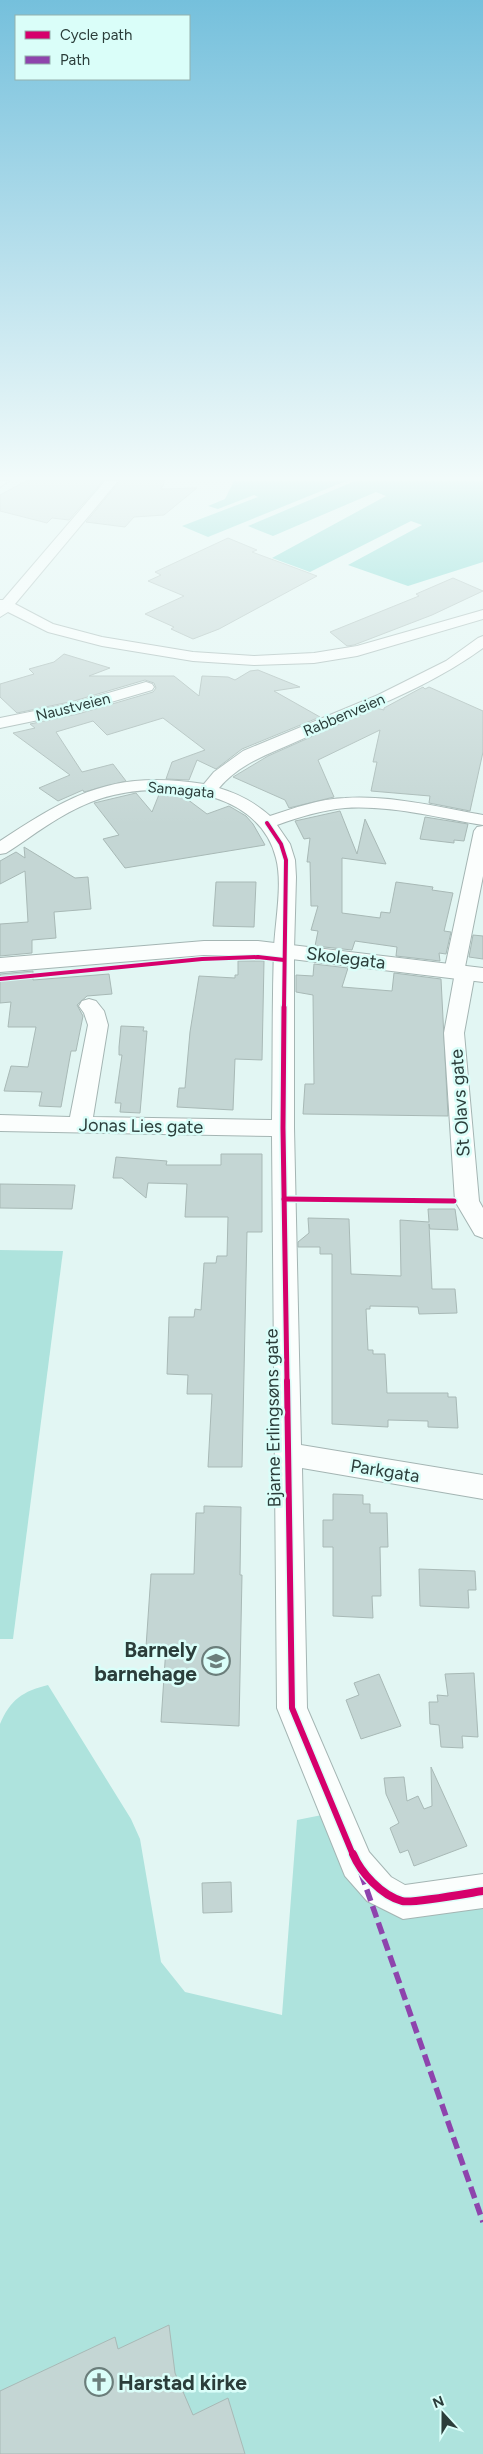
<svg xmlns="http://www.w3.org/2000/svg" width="483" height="2454" font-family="Figtree,sans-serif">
<rect width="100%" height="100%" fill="#e2f6f3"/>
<g fill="#aee3dd">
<polygon points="0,1250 63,1251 13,1639 0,1639"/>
<path d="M48,1685l83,134 9,20 21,123 24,30 97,23 15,-195 25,-5 37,71 124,21v547h-483v-730c10,-24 23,-33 48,-39z"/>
</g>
<g fill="#69d2c9">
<polygon points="234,481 346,481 208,537 182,526 258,497 254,495 218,509 208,506 225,499"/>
<polygon points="355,481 483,481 483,562 408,586 348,565 422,525 411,521 310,572 272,558 386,496 376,492 273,536 248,526"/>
</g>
<g fill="#c4d6d4" stroke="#a8b9b6">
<polygon points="26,481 103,481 69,520 52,518 47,523 0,511 0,495"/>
<polygon points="120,481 165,481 161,489 197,488 164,515 134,517 125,527 86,522"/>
<polygon points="228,538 257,550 252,552 317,576 219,629 193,639 171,629 174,627 145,614 184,596 148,581 161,575 155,572"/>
<polygon points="453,578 483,591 432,615 354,645 347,646 330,632 419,596 416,594"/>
<polygon points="64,654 110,668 89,676 174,676 199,696 202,676 228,677 235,680 250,671 258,670 300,687 274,691 320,717 242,749 216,769 197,760 189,780 166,779 172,762 205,750 163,718 107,735 93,721 56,732 82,772 113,764 126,781 84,792 83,790 58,801 39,788 70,775 13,733 35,728 30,724 78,714 153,692 156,688 154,683 145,680 74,701 17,713 0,697 0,684 34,674 29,669 54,662"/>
<polygon points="423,687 425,689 429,687 483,711 483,752 470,811 429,803 430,796 371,791 377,762 373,762 380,730 318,760 334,797 289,808 285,800 233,777 268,756 376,708 384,710 384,708"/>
<polygon points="160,792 184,794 183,796 207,814 229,806 246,816 253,824 265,845 125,868 103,839 119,835 94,803 136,793 152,812"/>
<polygon points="340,811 357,854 365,819 386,864 342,858 342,913 380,918 381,912 390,913 396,882 433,887 432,890 453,893 444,931 451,932 446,954 439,953 440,961 396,956 397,947 355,941 352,950 315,946 318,931 311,930 318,906 311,906 310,862 307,862 310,838 304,839 295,821"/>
<polygon points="425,817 468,824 464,841 454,840 454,843 420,839"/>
<polygon points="24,847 75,878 88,877 91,909 54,912 56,938 32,940 32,953 0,956 0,924 28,922 25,871 0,884 0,861 16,852 25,858"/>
<polygon points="216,882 256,882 254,927 213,926"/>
<polygon points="473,935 483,936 483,959 469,957"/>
<polygon points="238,961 264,961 262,1060 235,1059 233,1110 177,1107 179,1088 185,1088 190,1032 199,976 235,978 235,975 238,975"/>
<polygon points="314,964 348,968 342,987 392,991 394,973 441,979 448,1116 303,1114 305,1084 314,1084 313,995 296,992 296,975 313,976"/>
<polygon points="33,971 33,980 109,974 112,994 87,996 77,1005 83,1016 76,1051 71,1051 61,1107 39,1106 42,1092 4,1091 11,1066 28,1067 36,1027 8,1027 11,1002 0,1003 0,974"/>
<polygon points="121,1026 144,1027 143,1031 147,1031 140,1113 120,1112 121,1103 115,1103 122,1055 119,1055 119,1047"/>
<polygon points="221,1154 262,1154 262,1232 247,1232 242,1467 208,1467 212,1394 187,1394 188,1375 167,1374 169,1317 194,1317 195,1309 201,1310 204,1263 216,1263 217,1256 227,1256 228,1217 185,1217 187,1184 148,1183 146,1198 122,1178 113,1178 116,1157 167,1161 166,1165 221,1165"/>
<polygon points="0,1184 75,1185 72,1209 0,1208"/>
<polygon points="428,1209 455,1209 458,1230 430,1229 429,1224 432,1289 455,1289 457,1313 419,1314 418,1307 370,1306 370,1309 366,1309 368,1350 373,1350 373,1354 385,1354 387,1393 448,1393 448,1397 456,1397 458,1428 428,1427 428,1421 388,1420 388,1427 332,1424 332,1254 320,1254 320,1247 298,1247 298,1242 309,1233 308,1218 349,1219 351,1274 401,1276 400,1220 429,1222"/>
<polygon points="333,1494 363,1495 363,1504 370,1504 370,1513 387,1513 388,1547 380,1547 381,1596 372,1596 373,1618 333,1616 333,1547 323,1547 323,1520 333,1520"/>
<polygon points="204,1506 241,1507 240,1575 242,1575 239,1726 161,1722 166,1647 146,1647 151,1574 194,1574 196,1513 204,1513"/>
<polygon points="419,1569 475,1571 476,1590 468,1590 469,1608 420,1606"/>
<polygon points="474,1673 478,1737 462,1736 463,1748 441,1747 439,1725 430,1724 429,1702 438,1702 437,1695 448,1696 445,1674"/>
<polygon points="379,1674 401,1726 361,1739 346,1700 359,1695 354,1683"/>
<polygon points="431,1767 467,1846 414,1866 408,1850 400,1853 390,1828 399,1823 386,1794 384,1778 404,1777 407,1801 418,1796 424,1809 432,1806"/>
<polygon points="231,1882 232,1912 203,1913 202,1883"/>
<polygon points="169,2325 175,2373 193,2415 228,2398 245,2454 0,2454 0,2391 115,2337 118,2349"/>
</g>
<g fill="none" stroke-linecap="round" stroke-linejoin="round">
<defs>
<g id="minor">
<polygon points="0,481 9,481 0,487"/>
<polygon points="105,481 118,481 15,604 53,624 102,637 193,652 254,656 314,653 357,646 483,610 483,619 357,656 314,663 254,665 193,661 102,646 48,632 8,612 0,617 0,600 3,600"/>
<path d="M483,636v12c-56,41 -121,63 -183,92 -30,14 -59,22 -81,48 20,6 35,14 51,28 24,-8 49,-17 75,-18 46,-3 93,9 138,17v10c-45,-7 -92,-20 -138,-17 -23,2 -46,9 -68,17l13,19 5,16 1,17 -2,73v178l7,317 182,30v24l-181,-31 5,240 62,144 22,25 14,8 78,-11v34l-80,11 -36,-18 -22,-25 -68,-168 -5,-572 -272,-5v-16l70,2 18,-92 -4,-12 -5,-7 3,-5 7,-2 7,2 8,10 4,14 -15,92 179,3c1,-57 0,-114 2,-171 1,-27 9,-65 2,-91 -18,-74 -127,-79 -185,-56 -31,12 -57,33 -85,51l-6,1v-13c73,-48 114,-71 204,-57l10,-12 29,-21 135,-56 68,-34 32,-23z"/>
<polygon points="146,682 152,684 154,687 152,690 77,712 0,728 0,718 74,703"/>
<polygon points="483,826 483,876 465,967 472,969 475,973 464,1033 479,1201 483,1208 483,1238 475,1235 455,1201 444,1033 454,978 447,976 444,972 474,831 477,827"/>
</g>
<polygon id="trunk" points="204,941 258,941 483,968 483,982 258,955 204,955 0,972 0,958"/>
</defs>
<use href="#minor" stroke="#a4b5b3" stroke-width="2"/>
<use href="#trunk" stroke="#a4b5b3" stroke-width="2"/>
<use href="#minor" fill="#fbfefd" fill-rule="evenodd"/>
<use href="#trunk" fill="#fbfefd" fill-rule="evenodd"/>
<polyline stroke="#8e44ad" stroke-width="5.5" stroke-dasharray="12 5.5" stroke-linecap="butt" points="361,1873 483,2222"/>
<defs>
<g id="cycleway-far3">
<polyline points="267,823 281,844 286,860 284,1008"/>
<polyline points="0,979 202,959 258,957 284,960"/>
</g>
<g id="cycleway-far2">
<polyline points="284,1007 283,1128 287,1382"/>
<polyline points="284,1199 454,1201"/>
</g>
<polyline id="cycleway-far1" points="287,1381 292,1708 353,1855"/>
<path id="cycleway" d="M353,1854c8,19 28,41 49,47 8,3 68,-8 81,-10"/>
</defs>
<use href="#cycleway-far3" stroke="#dafef9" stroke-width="6"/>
<use href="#cycleway-far2" stroke="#dafef9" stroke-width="8"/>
<use href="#cycleway-far1" stroke="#dafef9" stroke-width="9"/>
<use href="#cycleway" stroke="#dafef9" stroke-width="11"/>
<use href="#cycleway-far3" stroke="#d6006c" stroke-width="4"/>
<use href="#cycleway-far2" stroke="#d6006c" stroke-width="5"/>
<use href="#cycleway-far1" stroke="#d6006c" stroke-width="6"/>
<use href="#cycleway" stroke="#d6006c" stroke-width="8"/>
</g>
<linearGradient id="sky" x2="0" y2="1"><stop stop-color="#75c0dc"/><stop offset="0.58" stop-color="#f2fbfa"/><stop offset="1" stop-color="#f2fbfa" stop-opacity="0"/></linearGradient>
<rect width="483" height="825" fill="url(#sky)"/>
<defs>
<symbol id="school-ring" viewBox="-11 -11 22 22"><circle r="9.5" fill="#dafef9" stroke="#6b7e7b" stroke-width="1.5"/><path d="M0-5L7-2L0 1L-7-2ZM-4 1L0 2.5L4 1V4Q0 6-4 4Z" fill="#6b7e7b"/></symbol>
<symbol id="church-ring" viewBox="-11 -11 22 22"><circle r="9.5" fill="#dafef9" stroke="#6b7e7b" stroke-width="1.5"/><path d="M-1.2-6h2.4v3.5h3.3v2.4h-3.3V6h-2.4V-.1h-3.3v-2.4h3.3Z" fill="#6b7e7b"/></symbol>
</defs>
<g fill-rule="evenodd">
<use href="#school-ring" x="200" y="1645" width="32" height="32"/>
<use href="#church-ring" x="83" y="2366" width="32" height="32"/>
</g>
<g text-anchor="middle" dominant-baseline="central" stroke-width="5" stroke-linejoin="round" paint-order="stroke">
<g font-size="15" fill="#2b3d3a" stroke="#dafef9">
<text transform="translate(73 707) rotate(-14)">Naustveien</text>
<text transform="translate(344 715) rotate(-23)">Rabbenveien</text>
<text transform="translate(181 790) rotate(5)">Samagata</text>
</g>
<g font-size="18" fill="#2b3d3a" stroke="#dafef9">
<text transform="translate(346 958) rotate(7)">Skolegata</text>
<text transform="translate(460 1103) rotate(-94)">St Olavs gate</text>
<text transform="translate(141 1126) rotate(1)">Jonas Lies gate</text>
<text transform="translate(273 1418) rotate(-91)">Bjarne Erlingsøns gate</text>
<text transform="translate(385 1471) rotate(9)">Parkgata</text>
</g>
<g font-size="21" font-weight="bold" fill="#2b3d3a" stroke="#dafef9" text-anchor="end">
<text x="197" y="1649">Barnely<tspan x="197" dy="24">barnehage</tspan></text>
<text x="118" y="2382" text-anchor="start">Harstad kirke</text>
</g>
</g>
<rect x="15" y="15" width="175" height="65" fill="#dafef9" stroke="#94b1ad"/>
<rect x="25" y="31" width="25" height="8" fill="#d6006c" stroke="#94b1ad"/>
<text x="60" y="40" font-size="15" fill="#2b3d3a">Cycle path</text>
<rect x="25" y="56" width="25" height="8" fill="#8e44ad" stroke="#94b1ad"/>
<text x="60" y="65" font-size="15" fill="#2b3d3a">Path</text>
<g transform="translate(443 2414) rotate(339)" stroke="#dafef9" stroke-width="4" paint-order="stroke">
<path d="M0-4L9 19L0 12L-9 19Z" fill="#2b3d3a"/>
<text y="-8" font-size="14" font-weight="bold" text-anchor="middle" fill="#2b3d3a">N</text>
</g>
</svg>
